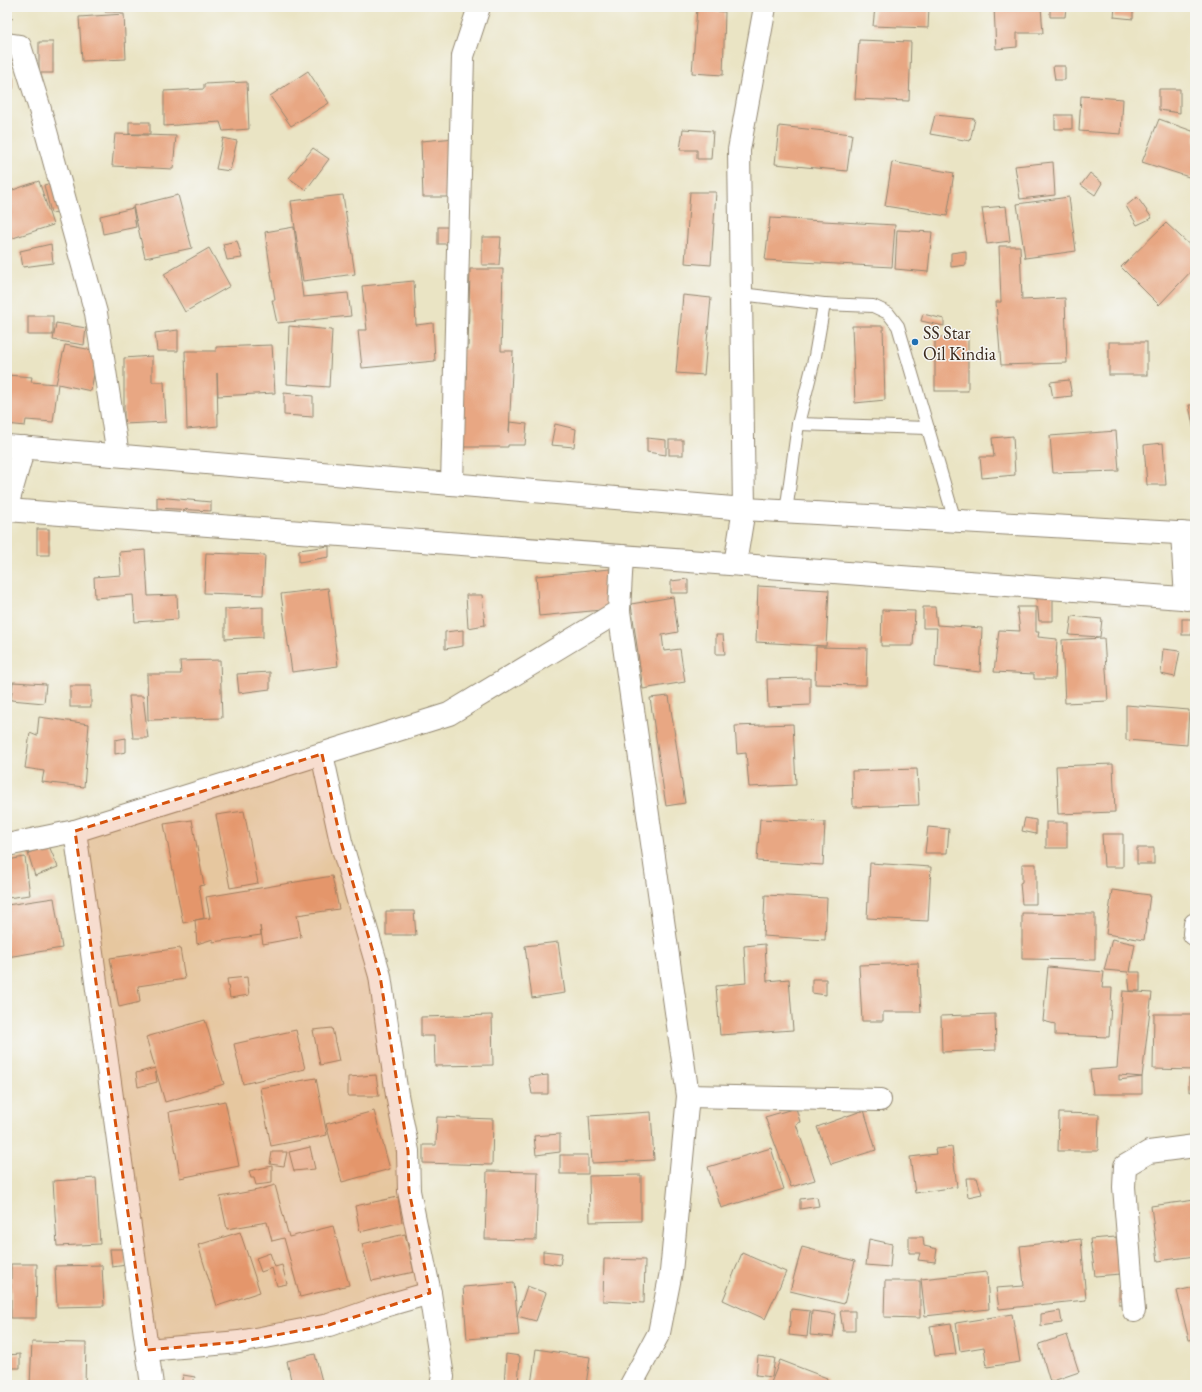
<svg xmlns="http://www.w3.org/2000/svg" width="1202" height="1392" font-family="'EB Garamond',serif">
<rect width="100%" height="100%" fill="#f6f6f2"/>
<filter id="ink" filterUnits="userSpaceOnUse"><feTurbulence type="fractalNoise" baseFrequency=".025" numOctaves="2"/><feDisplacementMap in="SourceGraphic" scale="8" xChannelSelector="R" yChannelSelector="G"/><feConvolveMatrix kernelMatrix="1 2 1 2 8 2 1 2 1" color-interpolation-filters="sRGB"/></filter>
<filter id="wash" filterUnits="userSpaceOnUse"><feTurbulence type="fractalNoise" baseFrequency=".012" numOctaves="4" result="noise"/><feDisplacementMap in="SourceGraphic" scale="16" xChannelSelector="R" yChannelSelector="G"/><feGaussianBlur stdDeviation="0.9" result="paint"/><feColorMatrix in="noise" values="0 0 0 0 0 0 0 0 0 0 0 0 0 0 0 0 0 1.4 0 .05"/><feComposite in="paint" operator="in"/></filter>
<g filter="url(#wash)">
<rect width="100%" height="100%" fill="#eae4c4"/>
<g id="blocks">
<g fill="#e8a783" fill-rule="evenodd">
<polygon points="105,7 123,7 122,12 105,12"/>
<polygon points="875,7 929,7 928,28 873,26"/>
<polygon points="994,7 1041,7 1043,33 1017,33 1017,47 996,49"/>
<polygon points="1050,7 1066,7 1065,17 1050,17"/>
<polygon points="1115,7 1133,7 1133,19 1114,17"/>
<polygon points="697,9 725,12 723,75 692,73"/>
<polygon points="124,14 126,59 82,61 79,17"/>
<polygon points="859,40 911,42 909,101 855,99"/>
<rect x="39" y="42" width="14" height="31"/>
<polygon points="1053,66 1065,66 1065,80 1055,80"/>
<polygon points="308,71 329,103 291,126 270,96"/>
<polygon points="7,77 13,77 13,89 7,88"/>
<polygon points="247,82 249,129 223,131 220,122 164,126 164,91 204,89 204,84"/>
<polygon points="1159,89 1180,89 1180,113 1159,110"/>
<polygon points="1081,96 1123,99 1121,134 1079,131"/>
<polygon points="935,115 975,119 970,141 930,134"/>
<rect x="1055" y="115" width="17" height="14"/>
<polygon points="1159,119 1195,132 1195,179 1142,162"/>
<rect x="129" y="122" width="21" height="12"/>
<polygon points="779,126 852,134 847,171 775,164"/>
<polygon points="683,129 713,131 711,159 697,159 697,150 680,150"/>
<polygon points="115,134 176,136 173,169 112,166"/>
<polygon points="223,138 237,141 230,171 216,169"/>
<polygon points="456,138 456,197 423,197 421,141"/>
<polygon points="313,148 329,159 306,190 289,178"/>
<polygon points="892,162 954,173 947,216 885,206"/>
<polygon points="1053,162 1055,195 1020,199 1015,166"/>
<polygon points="1090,173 1102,183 1095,195 1081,185"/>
<polygon points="39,181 53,225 7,240 7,192"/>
<polygon points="56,182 65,211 51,213 44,185"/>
<polygon points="690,192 716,192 711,265 685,263"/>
<polygon points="178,195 192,248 145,258 133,206"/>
<polygon points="343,195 355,274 303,281 291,201"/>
<polygon points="1069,197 1076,251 1025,258 1017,204"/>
<polygon points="1137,197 1152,218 1137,225 1126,206"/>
<polygon points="1006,206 1010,241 987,244 982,208"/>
<polygon points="133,208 136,227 103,234 100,216"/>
<polygon points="770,218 895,225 892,267 765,260"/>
<polygon points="1166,223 1195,250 1195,267 1159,305 1121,267"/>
<polygon points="294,227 303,297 348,293 351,316 277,323 272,300 275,300 265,232"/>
<rect x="438" y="227" width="16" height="17"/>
<polygon points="897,230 932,232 928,272 895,269"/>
<polygon points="482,237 501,237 499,265 482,265"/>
<polygon points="237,241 242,258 227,260 223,244"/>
<polygon points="51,244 53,263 23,267 20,251"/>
<polygon points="999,246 1020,246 1022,300 1065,298 1067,363 1001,365 996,302 1001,302"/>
<polygon points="209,248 230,286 185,312 164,274"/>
<polygon points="966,251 966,265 951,267 951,253"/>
<polygon points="470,269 503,269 501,351 513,351 509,433 510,422 527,424 525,445 508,445 508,447 454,447 459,349 468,349"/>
<polygon points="414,281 416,325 433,323 435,361 362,368 358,330 367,330 362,286"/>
<polygon points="683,295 711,298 704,375 676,373"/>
<polygon points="923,314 944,319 944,326 921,321"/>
<rect x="28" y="316" width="25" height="19"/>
<polygon points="56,323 86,328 84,345 53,340"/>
<polygon points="289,326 332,330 329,387 287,384"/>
<polygon points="852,326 883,326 885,400 855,403"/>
<polygon points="178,330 178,351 157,351 155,333"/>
<rect x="935" y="337" width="33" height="54"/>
<rect x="1109" y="342" width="38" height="33"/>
<polygon points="65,345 98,351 91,391 58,384 53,422 26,420 25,426 7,424 7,375 32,377 31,382 56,384"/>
<polygon points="272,345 275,393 218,396 217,373 218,426 187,429 185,351 216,351 216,347"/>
<polygon points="152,356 152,382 164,382 166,422 124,424 124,358"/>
<polygon points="1069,380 1072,396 1053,398 1050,382"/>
<polygon points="284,393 313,396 313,417 284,415"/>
<polygon points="1189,405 1195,405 1195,431 1194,431"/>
<polygon points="555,424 576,429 574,447 551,445"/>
<polygon points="1116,431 1119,471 1053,473 1050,436"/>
<polygon points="1013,436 1015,475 982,478 980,457 994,457 992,438"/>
<polygon points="647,438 666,440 666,455 647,452"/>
<rect x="669" y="440" width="14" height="15"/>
<polygon points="1163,443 1166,485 1147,485 1144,445"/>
<polygon points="157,497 211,502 211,511 157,508"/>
<rect x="37" y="529" width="12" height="26"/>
<polygon points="329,546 329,557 299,562 299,550"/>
<polygon points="145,550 148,596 177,595 178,619 135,622 133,595 95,598 94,577 121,575 119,552"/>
<polygon points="206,553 265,555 263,595 204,593"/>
<polygon points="610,569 612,609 539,616 536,576"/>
<polygon points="688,579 688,593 671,593 671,581"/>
<polygon points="758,586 829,590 826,646 756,642"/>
<polygon points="328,588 338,666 292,672 281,594"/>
<polygon points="1036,590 1053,590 1053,621 1039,621"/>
<polygon points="466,595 482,595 485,625 468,628"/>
<polygon points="673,597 678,632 662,635 664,651 680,649 685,682 643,689 631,604"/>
<polygon points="263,607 263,637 225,639 225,609"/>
<polygon points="923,607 935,607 937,625 982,628 980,672 935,667 937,628 923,628"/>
<polygon points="1017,607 1036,607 1036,632 1039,632 1038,637 1057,639 1055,679 1034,679 1034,674 994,672 999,630 1020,631"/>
<polygon points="882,610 915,611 913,646 881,646"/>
<polygon points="1072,616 1102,619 1100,637 1069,635"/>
<rect x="1182" y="619" width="10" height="16"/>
<polygon points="463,630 463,646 445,649 445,632"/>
<polygon points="716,635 723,635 725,654 716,654"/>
<polygon points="1104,638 1108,701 1065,703 1062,640"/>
<polygon points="816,647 867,648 866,685 815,684"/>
<polygon points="1163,649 1180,651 1175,677 1161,674"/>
<polygon points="220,660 222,718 148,720 147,674 181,674 180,661"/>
<polygon points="270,672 270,689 239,693 237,674"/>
<polygon points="810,678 810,705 768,707 767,679"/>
<polygon points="13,682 46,684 44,703 11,700"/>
<rect x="70" y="686" width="21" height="21"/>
<polygon points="129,696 143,696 148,738 133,738"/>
<polygon points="669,696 685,803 666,806 650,698"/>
<polygon points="1126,705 1189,710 1187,745 1126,740"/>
<polygon points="39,717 89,724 84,787 42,782 44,771 25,768 30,733 37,736"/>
<polygon points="793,724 796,785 749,787 746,753 737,754 735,726"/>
<polygon points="126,738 126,752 115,754 115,740"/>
<polygon points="1113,764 1115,812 1058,814 1056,766"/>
<polygon points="917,769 919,805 853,807 852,771"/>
<polygon points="244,811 258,883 230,888 216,815"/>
<polygon points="1025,818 1036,820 1036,834 1022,831"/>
<polygon points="760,819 825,822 823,865 757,861"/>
<polygon points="192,820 204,885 199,886 204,918 183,923 164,824"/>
<rect x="1046" y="822" width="21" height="26"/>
<polygon points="928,827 949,829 947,853 925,853"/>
<polygon points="1102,834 1123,834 1123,867 1104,867"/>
<polygon points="49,846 58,867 35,876 28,853"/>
<rect x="1137" y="848" width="17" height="16"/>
<polygon points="25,857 30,895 7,898 7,860"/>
<polygon points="870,863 931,867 928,921 867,918"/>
<polygon points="1022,864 1036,864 1036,904 1022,904 1020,883 1022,882"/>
<polygon points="332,876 339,909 297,915 301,937 263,944 260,926 261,935 213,942 213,939 197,944 195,920 210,918 206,897"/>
<polygon points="1112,890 1150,895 1144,940 1106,934"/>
<polygon points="765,895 827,898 825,940 763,936"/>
<polygon points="54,898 62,948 7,957 7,905"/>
<polygon points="386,911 414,911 416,935 386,935"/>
<polygon points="1022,913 1095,914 1095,960 1022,959"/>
<polygon points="1112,939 1135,944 1130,972 1140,972 1140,991 1130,991 1128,972 1104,970"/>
<polygon points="558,942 565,993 532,998 525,946"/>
<polygon points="765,944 767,981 789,979 793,1030 720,1035 716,986 746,983 744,946"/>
<polygon points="180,948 185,979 138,986 140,1002 119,1007 110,958"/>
<polygon points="918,963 921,1012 883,1012 883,1021 862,1021 859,965"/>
<polygon points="1048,967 1104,972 1102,988 1112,988 1109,1037 1055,1035 1055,1024 1043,1021"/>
<polygon points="247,977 249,995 230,998 227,979"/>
<polygon points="812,979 826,979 826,995 812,993"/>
<path d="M1123,991l29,2 -10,84v17h-49l-3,-24 27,-2zM1119,1075l23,2 -23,3z"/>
<polygon points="995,1014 996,1050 942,1052 941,1016"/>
<polygon points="1154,1014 1195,1014 1195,1070 1153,1069"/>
<polygon points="492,1015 493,1065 435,1066 434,1036 421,1036 421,1017"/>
<polygon points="205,1020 224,1084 165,1102 146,1037"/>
<polygon points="332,1028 339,1061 320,1065 313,1030"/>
<polygon points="296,1030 305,1069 243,1084 234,1044"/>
<polygon points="155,1068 157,1082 138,1087 136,1073"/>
<polygon points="376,1075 379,1096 348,1096 348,1077"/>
<polygon points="548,1075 548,1094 532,1094 529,1077"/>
<polygon points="1189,1077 1195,1077 1195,1091 1189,1092"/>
<polygon points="316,1078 327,1135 271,1146 260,1088"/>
<polygon points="225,1101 239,1166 180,1178 169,1112"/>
<polygon points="796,1108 800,1122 796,1124 815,1180 791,1187 765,1117"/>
<polygon points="864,1110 876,1150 831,1164 817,1127"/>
<polygon points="374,1111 390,1169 342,1182 326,1124"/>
<polygon points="651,1112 654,1160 592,1163 589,1116"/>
<polygon points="1059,1113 1099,1114 1098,1151 1058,1151"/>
<polygon points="437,1117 493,1119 492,1165 423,1163 423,1145 436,1145"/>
<polygon points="560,1134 560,1152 536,1155 534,1136"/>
<polygon points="310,1147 315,1169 294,1171 289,1152"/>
<polygon points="952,1147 957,1187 915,1193 910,1157 936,1154 935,1149"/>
<polygon points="771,1148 784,1189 721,1208 708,1167"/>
<polygon points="272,1152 287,1152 284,1166 270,1164"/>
<rect x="560" y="1155" width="28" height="19"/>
<polygon points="272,1166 272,1183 256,1185 254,1178 251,1178 249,1171"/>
<polygon points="487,1171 538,1172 536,1240 485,1239"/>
<polygon points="641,1175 641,1221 590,1222 589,1176"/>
<polygon points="96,1178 100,1244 57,1246 53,1181"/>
<polygon points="966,1178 977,1178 982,1194 968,1197"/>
<polygon points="275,1185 289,1237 333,1226 349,1285 300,1297 284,1238 272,1241 267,1222 227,1229 220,1197 258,1190"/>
<polygon points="398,1197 402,1222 360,1232 355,1206"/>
<polygon points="817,1197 819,1206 800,1209 800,1199"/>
<polygon points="1195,1200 1195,1256 1158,1261 1151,1206"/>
<polygon points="240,1232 260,1292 217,1306 198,1245"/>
<polygon points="405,1234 414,1272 372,1281 362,1244"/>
<polygon points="909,1237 923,1237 924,1246 937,1249 935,1262 918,1260 920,1253 909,1253"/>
<polygon points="1116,1237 1121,1274 1095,1276 1090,1239"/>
<polygon points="869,1239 892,1244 890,1267 866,1265"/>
<polygon points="1081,1239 1086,1300 999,1309 996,1288 1024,1286 1020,1246"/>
<polygon points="802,1247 855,1261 844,1304 790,1291"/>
<polygon points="110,1249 126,1249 126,1265 112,1267"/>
<polygon points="543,1251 562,1253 560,1265 543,1262"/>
<polygon points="270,1253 275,1267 282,1265 287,1284 277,1286 272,1268 261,1272 256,1258"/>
<polygon points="742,1253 786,1272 765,1319 723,1300"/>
<polygon points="604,1259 645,1260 644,1303 603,1301"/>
<polygon points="11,1264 37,1264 36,1318 11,1318"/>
<polygon points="102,1265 104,1306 57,1307 55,1266"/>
<polygon points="987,1272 989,1309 925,1316 921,1279"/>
<polygon points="885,1281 920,1281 920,1318 884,1317"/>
<polygon points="514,1283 519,1335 467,1339 463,1287"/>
<polygon points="527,1286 546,1293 536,1321 517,1316"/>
<polygon points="1119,1286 1130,1286 1133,1304 1119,1304"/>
<polygon points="1195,1287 1195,1339 1189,1340 1177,1291"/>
<polygon points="791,1309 810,1311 807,1337 789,1335"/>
<polygon points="812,1311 836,1314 833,1337 810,1335"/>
<polygon points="840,1311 855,1311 855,1331 843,1331"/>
<polygon points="1060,1311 1062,1323 1041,1326 1041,1314"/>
<polygon points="1012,1314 1020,1362 987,1367 984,1347 960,1351 956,1323"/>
<polygon points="951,1323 956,1354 935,1356 930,1326"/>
<polygon points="1067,1335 1079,1372 1050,1382 1039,1344"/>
<polygon points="32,1342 86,1343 85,1385 30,1385"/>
<polygon points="536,1349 590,1357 586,1385 531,1385"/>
<polygon points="20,1354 20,1368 7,1368 7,1355"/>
<polygon points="315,1354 323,1385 292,1385 287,1361"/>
<polygon points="506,1354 520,1356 518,1385 504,1385"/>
<polygon points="758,1356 775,1358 772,1377 756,1375"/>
<polygon points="780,1360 827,1378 825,1385 770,1385"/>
<rect x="7" y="1371" width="4" height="14"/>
<polygon points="183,1375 195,1377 192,1385 181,1385"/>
</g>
</g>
</g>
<g filter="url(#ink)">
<use href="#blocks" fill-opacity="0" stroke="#928771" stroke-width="1"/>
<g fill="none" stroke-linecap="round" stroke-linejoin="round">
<defs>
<g id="lane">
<polyline points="741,294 824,304"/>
<polyline points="798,424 928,428"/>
<polyline points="786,512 798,424 815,356 824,304 873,306 888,313 898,326 955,521"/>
</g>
<g id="street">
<polyline points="7,44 20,46 39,106 96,313 118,455"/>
<polyline points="452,484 463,56 479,7"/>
<polyline points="7,506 24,447"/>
<polyline points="7,510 1195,599"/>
<polyline points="1182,533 1186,599"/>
<polyline points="735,564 744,509 739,150 765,7"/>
<polyline points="619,611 688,1096 671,1272 659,1333 631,1385"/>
<polyline points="322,754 341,842 380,976 397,1095 408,1151 409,1191 430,1293 443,1377 441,1385"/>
<polyline points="75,831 152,1385"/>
<polyline points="7,845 75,831 449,714 619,611 622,556"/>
<polyline points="1194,934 1195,924"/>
<polyline points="688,1096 880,1100"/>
<polyline points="1134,1311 1124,1187 1125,1166 1149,1152 1195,1146"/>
<polyline points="147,1350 239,1342 329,1325 381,1307 430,1293"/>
</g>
<polyline id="highway" points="7,446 744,509 1195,534"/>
</defs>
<use href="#lane" stroke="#928771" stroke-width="14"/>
<use href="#street" stroke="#928771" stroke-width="24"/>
<use href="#highway" stroke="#928771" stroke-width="24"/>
<polyline stroke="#928771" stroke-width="2.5" stroke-dasharray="1 3" stroke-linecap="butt" points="8,7 12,20"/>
<use href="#lane" stroke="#fff" stroke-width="12"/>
<use href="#street" stroke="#fff" stroke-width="22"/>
<use href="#highway" stroke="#fff" stroke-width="22"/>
</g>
</g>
<path fill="#d7540e" fill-opacity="0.2" stroke="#d7540e" stroke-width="3" stroke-dasharray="8 5" stroke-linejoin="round" d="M322,754l19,88 39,134 28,175 1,40 21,102 -101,32 -90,17 -92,8 -72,-519z"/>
<circle fill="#1f6fb2" stroke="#f6f6f2" stroke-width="1.5" cx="915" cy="342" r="4"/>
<g text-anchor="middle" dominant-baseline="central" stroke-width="3" stroke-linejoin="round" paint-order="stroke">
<g font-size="18" fill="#3b2a1e" stroke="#f6f6f2" text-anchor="start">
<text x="923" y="332">SS Star<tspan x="923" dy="21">Oil Kindia</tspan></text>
</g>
</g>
<rect width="1202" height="1392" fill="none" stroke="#f6f6f2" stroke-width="24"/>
</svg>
